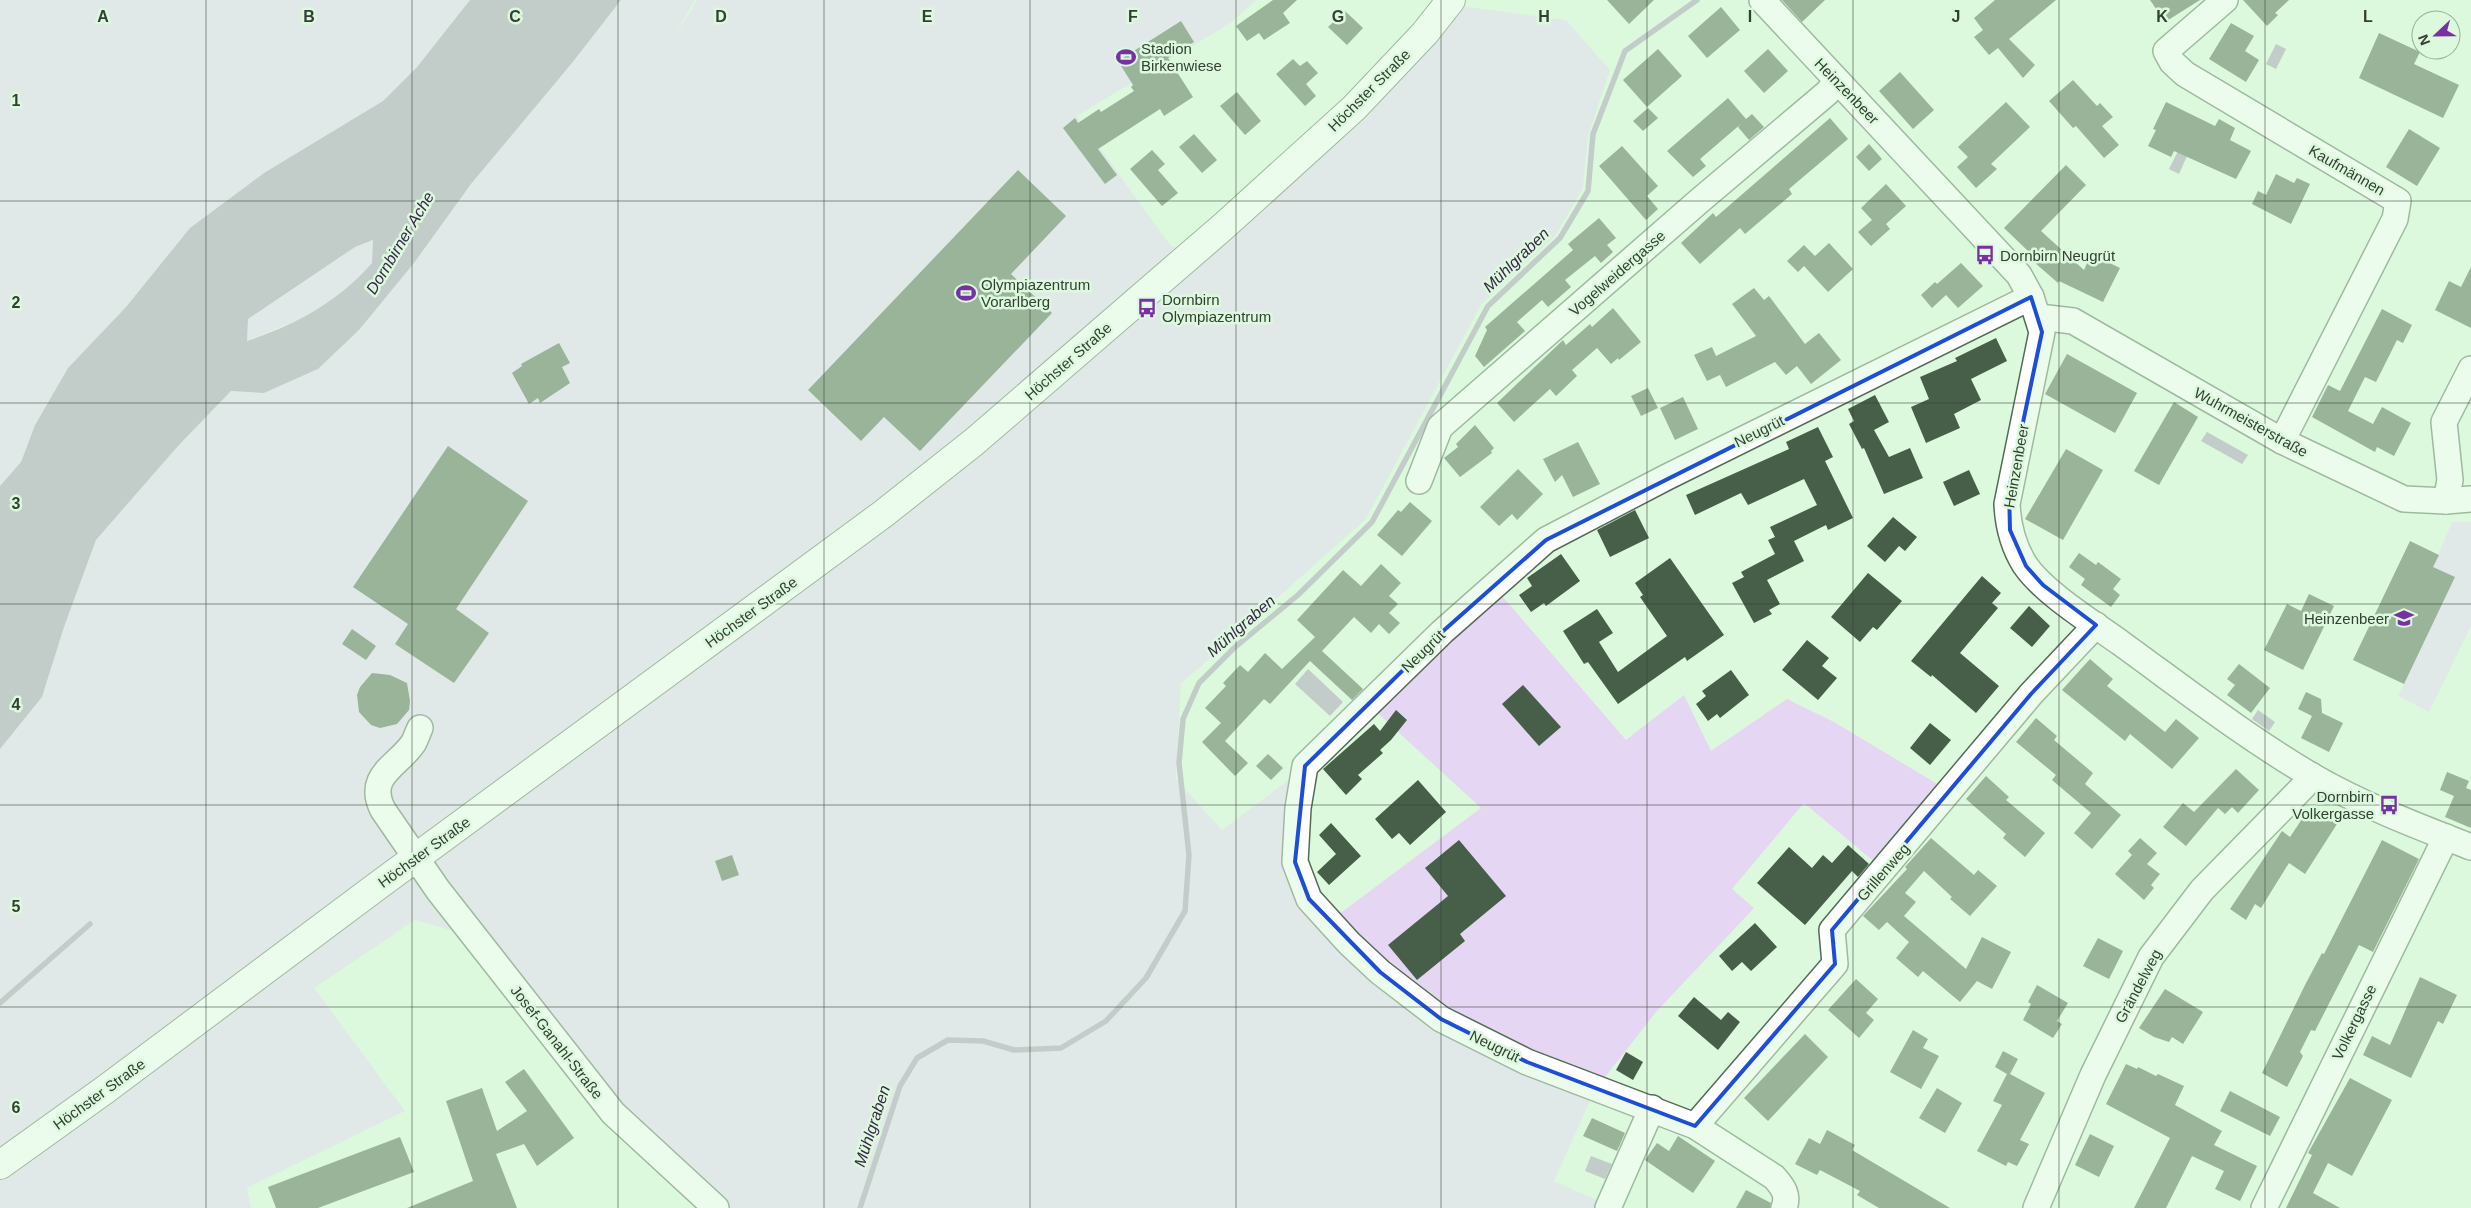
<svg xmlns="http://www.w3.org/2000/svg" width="2471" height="1208" font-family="Helvetica,sans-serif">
<rect width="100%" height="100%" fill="#dcf9dd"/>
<g fill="#e5d6f3">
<polygon points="0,0 470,0 417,67 383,101 328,135 126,307 68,368 35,425 21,462 0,486"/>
<polygon points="621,0 695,0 673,39 697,0 1256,0 1232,22 1077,116 1170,245 1204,262 1366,118 1460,6 1566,20 1610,70 1588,136 1583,188 1556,235 1481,305 1366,519 1181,684 1176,779 1222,830 1302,770 1293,862 1326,924 1481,808 1372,708 1497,590 1626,740 1684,695 1711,751 1787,699 1834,722 1949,791 1883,869 1804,803 1732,889 1754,908 1656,1012 1595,1090 1554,1181 1608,1205 1607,1208 710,1208 461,933 415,920 314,988 405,1111 247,1188 251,1208 0,1208 0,749 42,697 64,627 96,540 178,446 231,391 264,393 318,369 359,330 414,263 471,184 572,63"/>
<path d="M373,240v23c-39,43 -74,57 -126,78l1,-22 107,-72z"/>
<polygon points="2452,522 2471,522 2471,626 2429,712 2398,696 2455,577 2433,567"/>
</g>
<g fill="#a395b0" fill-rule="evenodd">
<path d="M470,0h151l-49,63 -101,121 -57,79 -55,67 -41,39 -54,24 -33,-2 -53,55 -82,94 -32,87 -22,70 -42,52v-263l21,-24 14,-37 33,-57 58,-61 64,-79 74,-55 119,-72 34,-34zM373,240l-1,23c-34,39 -77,62 -125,78l1,-22 107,-72z"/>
<polygon points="2276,44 2286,49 2276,69 2266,64"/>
<polygon points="2179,149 2188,154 2179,174 2169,169"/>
<polygon points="2207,432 2248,455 2242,464 2201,441"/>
<polygon points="1308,669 1343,702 1330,716 1295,684"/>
<polygon points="2258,710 2275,722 2269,731 2252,719"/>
<polygon points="1591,1156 1612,1164 1605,1179 1585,1171"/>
</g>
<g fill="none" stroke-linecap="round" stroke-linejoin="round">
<g stroke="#a395b0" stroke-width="5.5">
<polyline points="0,1003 90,924"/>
<polyline points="860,1208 900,1086 917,1058 948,1040 983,1041 1014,1050 1061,1048 1106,1021 1146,978 1185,911 1189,855 1179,763 1183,719 1199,683 1234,648 1298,595 1372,522 1488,306 1560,238 1588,191 1593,134 1625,51 1697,0"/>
</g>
</g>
<g fill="#475f48">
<polygon points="1273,0 1297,0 1283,13 1290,23 1264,40 1259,33 1247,41 1236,26"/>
<polygon points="1607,0 1654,0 1629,24"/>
<polygon points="1782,0 1825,0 1802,22"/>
<polygon points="1995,0 2056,0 2009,39 2035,65 2023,78 1998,48 1989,55 1974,37 1983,30 1974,18"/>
<polygon points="2150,0 2200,0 2165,22"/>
<polygon points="2243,0 2289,0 2275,13 2278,15 2267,26"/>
<polygon points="1721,7 1740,30 1707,58 1688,36"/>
<polygon points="1345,11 1363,28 1347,45 1328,27"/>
<polygon points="1181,21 1194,42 1168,58 1193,97 1164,116 1160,109 1098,149 1117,175 1105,184 1063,128 1075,118 1078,123 1099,109 1101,112 1134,91 1131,87 1133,85 1118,61"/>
<polygon points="2231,23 2254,36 2245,51 2259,60 2246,82 2209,59"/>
<polygon points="2379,33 2420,52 2414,64 2459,85 2443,118 2359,78"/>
<polygon points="1658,49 1682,76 1647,107 1623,80"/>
<polygon points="1768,49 1788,71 1764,93 1744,71"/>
<polygon points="1293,59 1300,66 1307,61 1318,73 1306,84 1316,96 1305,106 1276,74"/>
<polygon points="1900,72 1934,110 1913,129 1879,91"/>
<polygon points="2073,80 2097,106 2100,103 2113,117 2102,126 2119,145 2104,158 2076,126 2073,128 2049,101"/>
<polygon points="1237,92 1261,121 1245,135 1220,106"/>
<polygon points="1728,98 1746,119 1752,114 1764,127 1749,140 1738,127 1742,123 1700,159 1706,166 1693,177 1667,151"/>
<polygon points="2006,102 2030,127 1991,164 1997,169 1976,188 1957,167 1968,157 1958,147"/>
<polygon points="2166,102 2215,126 2219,119 2235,128 2230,140 2251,151 2236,179 2174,151 2171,157 2148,146 2156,130 2153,129"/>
<polygon points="1648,108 1658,118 1643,131 1633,121"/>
<polygon points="1830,118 1848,139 1789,189 1792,194 1745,234 1740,228 1700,264 1681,243 1713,213 1716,217"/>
<polygon points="2409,129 2440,148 2417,186 2386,167"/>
<polygon points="1194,134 1217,160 1202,173 1179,147"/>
<polygon points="1869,144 1882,159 1869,171 1856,157"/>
<polygon points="1622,146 1658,186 1647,196 1658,209 1646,220 1599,166"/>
<polygon points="1152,150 1165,164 1158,170 1178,193 1162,206 1130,169"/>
<polygon points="2066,165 2086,185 2041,231 2084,270 2091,254 2120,268 2103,302 2059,281 2058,283 2025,254 2028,251 2004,228"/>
<polygon points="1018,170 1066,216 1011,274 1052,313 920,451 884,417 861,441 808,390"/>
<polygon points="2276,174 2294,183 2297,178 2310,184 2291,224 2252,204 2258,191 2266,195"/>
<polygon points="1886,184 1906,206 1886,224 1890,229 1871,246 1858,232 1872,220 1861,208"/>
<polygon points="1599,218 1616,238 1607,245 1613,252 1601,263 1595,256 1565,280 1571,287 1548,307 1542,300 1517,322 1525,331 1484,367 1475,356 1487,330 1485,327 1573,250 1568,244"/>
<polygon points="1829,243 1853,269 1828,292 1804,266 1798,272 1787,261 1804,245 1815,256"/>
<polygon points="1961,263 1983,286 1958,308 1946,295 1932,308 1921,295 1935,282 1937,284"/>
<polygon points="2471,267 2471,328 2435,310 2449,281 2461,287"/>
<polygon points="1754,288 1764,300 1769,296 1805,344 1819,333 1841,360 1811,384 1797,366 1786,375 1775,362 1726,387 1720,375 1707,381 1694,355 1712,347 1716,356 1756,336 1732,304"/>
<polygon points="1613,308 1641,342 1619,360 1618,358 1611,364 1597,348 1572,370 1577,376 1556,396 1550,389 1514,422 1497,403 1563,340 1566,345 1590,324 1592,327"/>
<polygon points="2382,309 2412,325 2403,343 2397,340 2376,382 2365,377 2348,411 2373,424 2382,407 2411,423 2394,456 2377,447 2375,452 2312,417 2328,385 2340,391"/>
<polygon points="1996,338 2007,361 1971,379 1981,400 1954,414 1960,428 1926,443 1911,407 1929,399 1920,377 1957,361 1955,358"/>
<polygon points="559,343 570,363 562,367 570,383 540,403 538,398 529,404 512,373 522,366 521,364"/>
<polygon points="2067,354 2137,393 2115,433 2045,394"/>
<polygon points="1648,388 1658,408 1641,416 1631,396"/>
<polygon points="1875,395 1889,422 1874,430 1889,457 1910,448 1923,478 1884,494 1864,448 1862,449 1849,424 1854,421 1848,409"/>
<polygon points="1683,397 1698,429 1675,440 1660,408"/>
<polygon points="2174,402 2198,417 2159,485 2134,471"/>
<polygon points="1475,425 1494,448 1491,451 1492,453 1460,477 1444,458 1458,447 1456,444"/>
<polygon points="1818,427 1833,457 1825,461 1853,518 1828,530 1826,525 1794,541 1804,561 1767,580 1780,604 1769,610 1772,614 1754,623 1732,583 1744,577 1741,572 1775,554 1768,540 1775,537 1770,527 1817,505 1804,479 1748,505 1741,493 1695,515 1686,495 1789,449 1786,442"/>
<polygon points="1578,442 1600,484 1573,497 1562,475 1555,482 1543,459"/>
<polygon points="448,446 528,501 456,609 489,633 454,683 395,644 408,624 353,587"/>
<polygon points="2066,449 2103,470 2063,540 2025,519"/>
<polygon points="1518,469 1543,494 1517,520 1512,514 1499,526 1480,507"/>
<polygon points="1969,470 1980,494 1954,506 1943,482"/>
<polygon points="1410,502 1432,521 1402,556 1377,535 1398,510 1401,512"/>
<polygon points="1635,510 1649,538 1610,557 1597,530"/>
<polygon points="1893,517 1917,537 1905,551 1899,546 1885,562 1867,546"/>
<polygon points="2410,541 2439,555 2433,567 2455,577 2404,684 2353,660"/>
<polygon points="2079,553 2096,565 2098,562 2121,579 2113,589 2120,595 2111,607 2081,585 2085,579 2069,567"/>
<polygon points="1561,554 1580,581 1546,606 1544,603 1531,612 1519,595 1532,586 1527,578"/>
<polygon points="1670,558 1724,635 1687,661 1685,657 1618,704 1588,662 1584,664 1563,631 1597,609 1613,633 1599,642 1618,672 1667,636 1640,597 1643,595 1635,583"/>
<polygon points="1381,564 1401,583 1389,596 1398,604 1389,613 1400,623 1389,634 1379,624 1371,633 1354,617 1322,651 1363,689 1352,700 1310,661 1270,704 1264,699 1225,741 1248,763 1235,776 1202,742 1221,723 1205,708 1226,686 1223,683 1240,665 1248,672 1265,653 1282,669 1315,637 1297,620 1343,570 1361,586"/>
<polygon points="1868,573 1902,601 1877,630 1873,627 1860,642 1831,617"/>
<polygon points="1982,576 2001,593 1992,603 1998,608 1960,653 1999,686 1976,713 1932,675 1931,677 1911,661"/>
<polygon points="2309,594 2334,606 2303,670 2264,650 2287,604 2301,611"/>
<polygon points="2029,606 2050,626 2032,647 2010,628"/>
<polygon points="352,629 376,646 366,660 342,644"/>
<polygon points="1807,640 1829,658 1822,666 1837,678 1818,700 1782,670"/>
<polygon points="2090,659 2113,679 2107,686 2165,732 2176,719 2199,738 2172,769 2130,734 2125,741 2062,690"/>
<polygon points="2239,664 2270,688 2251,713 2227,695 2235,685 2227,679"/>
<polygon points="1731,670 1749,695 1720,718 1717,714 1708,721 1696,704 1706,696 1702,691"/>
<polygon points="372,673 390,675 407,683 410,701 409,710 397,724 380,728 371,725 359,712 357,695 360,687"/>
<polygon points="1523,685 1561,727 1539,746 1502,704"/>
<polygon points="2306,692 2321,699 2322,713 2343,723 2329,752 2301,738 2312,716 2298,709"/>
<polygon points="1396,710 1407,720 1391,740 1380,750 1383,753 1358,775 1362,779 1346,795 1323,769 1374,724 1380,731"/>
<polygon points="2036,718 2057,736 2054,740 2093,773 2085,784 2121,815 2092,849 2074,833 2091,813 2052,780 2056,775 2016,742"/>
<polygon points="1930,723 1951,740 1930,765 1910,748"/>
<polygon points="1268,754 1283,768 1271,780 1256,766"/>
<polygon points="2236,769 2259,790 2238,813 2232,807 2225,814 2218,808 2186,846 2163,827 2183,803 2194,812"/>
<polygon points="2447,772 2469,781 2466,788 2471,790 2471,828 2445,817 2454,796 2440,790"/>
<polygon points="1986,776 2009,797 2006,800 2045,833 2025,857 2003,838 2006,834 1966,799"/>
<polygon points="1418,780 1446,812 1410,845 1399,833 1392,839 1375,819"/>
<polygon points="2310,807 2337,824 2305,874 2289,863 2261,908 2255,904 2246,920 2230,909 2282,831 2290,837"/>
<polygon points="1331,823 1361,856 1329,885 1317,872 1336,854 1319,835"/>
<polygon points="1931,838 1974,875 1978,870 1997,886 1970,916 1950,899 1952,897 1924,871 1905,893 1916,902 1904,916 1966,969 1982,937 2011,952 1992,989 1977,981 1960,1002 1923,971 1918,977 1896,958 1909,942 1887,922 1879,930 1863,916 1907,869 1905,867"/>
<polygon points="2140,838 2157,853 2147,864 2160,874 2151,885 2154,888 2144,900 2115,874 2132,855 2128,851"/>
<polygon points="1459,840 1506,896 1460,934 1465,941 1417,980 1388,945 1448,896 1425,868"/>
<polygon points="2382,840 2419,859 2373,952 2359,945 2315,1031 2311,1030 2300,1052 2303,1056 2287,1087 2262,1073 2305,985 2322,953 2324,954"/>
<polygon points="1848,845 1869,864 1858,877 1852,871 1805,925 1757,883 1789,847 1812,868 1823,855 1832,863"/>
<polygon points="732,855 739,875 722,881 715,861"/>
<polygon points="1755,923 1777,947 1751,971 1742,962 1732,971 1719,956"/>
<polygon points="2098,938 2123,951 2109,979 2083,966"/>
<polygon points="2420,977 2457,995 2443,1024 2438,1021 2411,1078 2363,1055 2372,1036 2390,1045"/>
<polygon points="1856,979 1878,999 1866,1013 1874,1020 1859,1038 1828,1010"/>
<polygon points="2037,985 2068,1003 2057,1021 2062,1024 2053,1038 2023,1020 2031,1004 2028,1002"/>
<polygon points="2165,989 2203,1012 2183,1044 2172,1037 2169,1042 2154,1037 2139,1028"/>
<polygon points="1694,997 1721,1020 1728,1012 1740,1022 1718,1050 1678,1016"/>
<polygon points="1913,1030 1928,1039 1923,1048 1939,1056 1921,1089 1890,1072"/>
<polygon points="1805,1034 1828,1057 1768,1121 1744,1098"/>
<polygon points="2003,1051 2018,1059 2010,1074 2045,1093 2020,1140 2029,1144 2017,1166 2008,1162 2006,1166 1977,1151 2002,1105 1993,1101 2007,1074 1995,1067"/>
<polygon points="1626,1052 1643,1062 1633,1080 1616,1070"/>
<polygon points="2126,1064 2137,1069 2138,1067 2156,1076 2158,1074 2184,1086 2175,1105 2222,1131 2214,1145 2257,1166 2240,1201 2215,1189 2224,1171 2192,1156 2166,1208 2134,1208 2170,1138 2106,1104"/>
<polygon points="524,1069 574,1138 537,1166 524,1144 496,1154 517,1208 407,1208 473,1181 446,1101 482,1088 497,1131 527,1111 505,1082"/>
<polygon points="2350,1078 2392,1100 2352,1176 2328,1163 2313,1193 2340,1208 2286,1208 2312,1155 2308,1153"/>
<polygon points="1937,1088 1962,1103 1945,1133 1919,1118"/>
<polygon points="2230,1091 2280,1117 2270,1136 2220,1111"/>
<polygon points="1592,1118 1625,1133 1617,1151 1583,1136"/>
<polygon points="1827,1130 1855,1145 1852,1150 1950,1208 1879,1208 1857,1195 1860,1191 1820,1170 1817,1175 1795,1164 1809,1138 1820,1144"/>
<polygon points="2090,1134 2114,1146 2099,1177 2075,1165"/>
<polygon points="1678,1136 1715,1161 1693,1193 1645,1160 1657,1143 1669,1151"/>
<polygon points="400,1137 414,1172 318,1208 276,1208 268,1187"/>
<polygon points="1746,1190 1771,1203 1770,1208 1736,1208"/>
</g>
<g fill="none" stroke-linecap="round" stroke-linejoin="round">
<defs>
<g id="minor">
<path d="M1762,0l257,275 12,22 11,35 -35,172c1,22 6,42 18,61 19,28 68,58 97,79 62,45 124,93 190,132 50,29 105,50 159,71"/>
<polyline points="2225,0 2166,51 2172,62 2185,74 2398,201 2395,219 2282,441"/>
<polyline points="2039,317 2073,321 2282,441 2404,499 2446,501 2471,499"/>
<polyline points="1419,481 1440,427 1698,202 1827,93 1837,81"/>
<polyline points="2446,501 2450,480 2444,422 2471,369"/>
<path d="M420,728c-2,4 -4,10 -6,14 -15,24 -49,33 -31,68l55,80 175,223 103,95"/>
<polyline points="1695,1126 1835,964 1832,930 2031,694 2096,625"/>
<polyline points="1608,1208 1652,1108"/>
<path d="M1784,1208c5,-13 -1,-21 -10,-31l-79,-51 -168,-64 -86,-43 -61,-47 -31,-29 -40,-44 -14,-37 3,-54 7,-42 137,-134 104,-92 121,-63 364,-180"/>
<polyline points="2036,1208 2093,1075 2151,957 2202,890 2304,786 2311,775"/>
<polyline points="2264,1208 2446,837"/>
</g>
<polyline id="major" points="0,1165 106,1089 376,887 883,514 974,442 1225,225 1354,108 1425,33 1451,0"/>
</defs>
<use href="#minor" stroke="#536c55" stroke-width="28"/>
<use href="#major" stroke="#536c55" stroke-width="30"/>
<use href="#minor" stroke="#fff" stroke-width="25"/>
<use href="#major" stroke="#fff" stroke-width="28"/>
</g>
<path d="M0 0H2471V1208H0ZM2031,297l11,35 -33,157 1,41 16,36 17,19 53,40 -65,69 -199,236 3,34 -140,162 -168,-64 -86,-43 -61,-47 -71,-73 -14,-37 10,-96 137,-134 104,-92z" fill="#dcf9dd" fill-opacity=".55" fill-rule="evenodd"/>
<path fill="none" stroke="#1d4ed8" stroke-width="4" stroke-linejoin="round" d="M2031,297l11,35 -33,157 1,41 16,36 17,19 53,40 -65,69 -199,236 3,34 -140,162 -168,-64 -86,-43 -61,-47 -71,-73 -14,-37 10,-96 137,-134 104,-92z"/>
<path fill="none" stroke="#343f34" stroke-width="1" stroke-opacity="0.55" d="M206,0v1208M412,0v1208M618,0v1208M824,0v1208M1030,0v1208M1236,0v1208M1441,0v1208M1647,0v1208M1853,0v1208M2059,0v1208M2265,0v1208M0,201h2471M0,403h2471M0,604h2471M0,805h2471M0,1007h2471"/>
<defs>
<symbol id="stadium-bare" viewBox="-9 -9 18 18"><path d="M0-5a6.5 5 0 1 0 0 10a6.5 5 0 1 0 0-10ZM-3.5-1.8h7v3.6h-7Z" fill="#7831a5" stroke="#dcf9dd" stroke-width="2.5" paint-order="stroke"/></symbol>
<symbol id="bus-bare" viewBox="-9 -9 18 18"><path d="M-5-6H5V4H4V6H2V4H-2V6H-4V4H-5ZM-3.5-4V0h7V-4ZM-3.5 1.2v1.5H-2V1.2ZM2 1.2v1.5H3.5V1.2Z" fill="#7831a5" stroke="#dcf9dd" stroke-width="2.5" paint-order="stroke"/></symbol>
<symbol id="school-bare" viewBox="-9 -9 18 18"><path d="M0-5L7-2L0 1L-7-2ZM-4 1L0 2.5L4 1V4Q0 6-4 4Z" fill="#7831a5" stroke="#dcf9dd" stroke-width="2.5" paint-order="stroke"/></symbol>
</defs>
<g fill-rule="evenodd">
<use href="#stadium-bare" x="1112" y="43" width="28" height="28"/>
<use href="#bus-bare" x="1971" y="241" width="28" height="28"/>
<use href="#stadium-bare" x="952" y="279" width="28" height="28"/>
<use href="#bus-bare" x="1133" y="294" width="28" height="28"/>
<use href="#school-bare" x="2390" y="604" width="28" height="28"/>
<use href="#bus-bare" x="2375" y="791" width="28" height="28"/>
</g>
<g text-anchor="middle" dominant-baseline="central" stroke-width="5" stroke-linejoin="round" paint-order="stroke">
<g font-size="15" fill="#343f34" stroke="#dcf9dd" text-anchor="start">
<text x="1141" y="48">Stadion<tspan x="1141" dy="17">Birkenwiese</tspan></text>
<text x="2000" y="255">Dornbirn Neugrüt</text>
<text x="981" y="284">Olympiazentrum<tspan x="981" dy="17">Vorarlberg</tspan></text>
<text x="1162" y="299">Dornbirn<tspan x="1162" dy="17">Olympiazentrum</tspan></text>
<text x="2389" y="618" text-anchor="end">Heinzenbeer</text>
<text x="2374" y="796" text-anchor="end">Dornbirn<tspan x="2374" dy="17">Volkergasse</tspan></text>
</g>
<g font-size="15" fill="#343f34" stroke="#dcf9dd">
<text transform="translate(1369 90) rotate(-45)">Höchster Straße</text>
<text transform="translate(1847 91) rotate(46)">Heinzenbeer</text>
<text transform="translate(2347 170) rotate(30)">Kaufmännen</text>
<text transform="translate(1617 273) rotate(-41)">Vogelweidergasse</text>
<text transform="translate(1068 361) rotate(-41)">Höchster Straße</text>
<text transform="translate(2251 422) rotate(29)">Wuhrmeisterstraße</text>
<text transform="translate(1759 431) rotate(-26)">Neugrüt</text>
<text transform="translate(2016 466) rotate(-80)">Heinzenbeer</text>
<text transform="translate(751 612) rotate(-36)">Höchster Straße</text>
<text transform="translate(1423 651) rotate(-44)">Neugrüt</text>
<text transform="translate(424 852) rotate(-36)">Höchster Straße</text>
<text transform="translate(1883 872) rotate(-49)">Grillenweg</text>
<text transform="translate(2138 986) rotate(-62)">Grändelweg</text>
<text transform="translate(2354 1022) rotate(-64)">Volkergasse</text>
<text transform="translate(557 1042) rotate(52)">Josef-Ganahl-Straße</text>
<text transform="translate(1495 1046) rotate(26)">Neugrüt</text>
<text transform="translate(99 1094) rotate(-36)">Höchster Straße</text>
</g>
<g font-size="16" font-style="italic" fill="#3a254b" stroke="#dcf9dd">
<text transform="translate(400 243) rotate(-59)">Dornbirner Ache</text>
<text transform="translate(1516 260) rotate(-44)">Mühlgraben</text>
<text transform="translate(1241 626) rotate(-41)">Mühlgraben</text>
<text transform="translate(872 1126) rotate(-72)">Mühlgraben</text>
</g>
</g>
<g font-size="16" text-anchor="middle" font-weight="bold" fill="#343f34" stroke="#dcf9dd" stroke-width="5" stroke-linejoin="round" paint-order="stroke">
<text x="103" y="22">A</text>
<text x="309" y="22">B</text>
<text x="515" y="22">C</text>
<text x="721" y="22">D</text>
<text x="927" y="22">E</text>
<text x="1133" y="22">F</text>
<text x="1338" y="22">G</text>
<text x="1544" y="22">H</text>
<text x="1750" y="22">I</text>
<text x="1956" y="22">J</text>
<text x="2162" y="22">K</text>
<text x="2368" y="22">L</text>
<text x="16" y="106">1</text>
<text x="16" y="308">2</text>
<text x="16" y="509">3</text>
<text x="16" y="710">4</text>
<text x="16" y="912">5</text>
<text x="16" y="1113">6</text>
</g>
<g transform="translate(2436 35) rotate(248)"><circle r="24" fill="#dcf9dd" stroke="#99af99"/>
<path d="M0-4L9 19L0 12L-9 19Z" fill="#7831a5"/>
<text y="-8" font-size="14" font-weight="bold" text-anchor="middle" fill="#343f34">N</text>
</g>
</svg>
